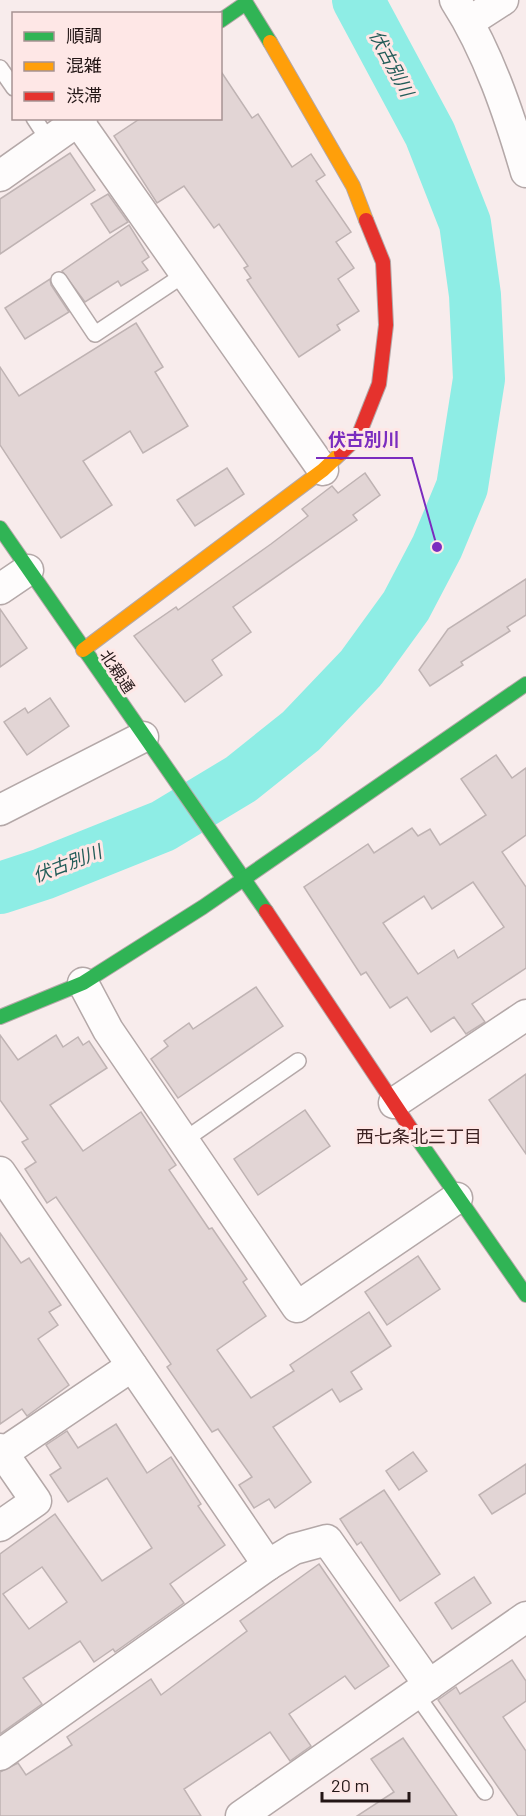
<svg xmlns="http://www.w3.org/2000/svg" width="526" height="1816" font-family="Barlow,'Noto Sans JP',sans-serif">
<rect width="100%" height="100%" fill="#f8ecec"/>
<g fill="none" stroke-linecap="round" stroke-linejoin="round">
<polyline stroke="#8eede5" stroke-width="52" points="0,888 43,874 163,826 241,779 301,731 361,668 406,606 437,547 462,487 479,379 475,295 465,223 430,134 358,0"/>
</g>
<g fill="#e2d5d5" stroke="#bfb3b3" stroke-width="1.5" fill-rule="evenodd">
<polygon points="220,70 252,118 258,114 292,167 311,154 325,175 316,181 351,232 336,242 354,268 338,279 359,311 337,325 340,330 299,357 247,280 251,278 244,268 248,266 219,224 214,228 184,186 157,203 114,136 141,118 220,118"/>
<polygon points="70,153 95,190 0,254 0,199"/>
<polygon points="108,194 128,222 110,233 91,204"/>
<polygon points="129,225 149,257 142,262 148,270 121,286 118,281 85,302 62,271"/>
<polygon points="50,279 51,285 69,312 25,339 5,308"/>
<polygon points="136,323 163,367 155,372 188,426 143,453 130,431 83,461 112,505 61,538 0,445 0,367 19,396"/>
<polygon points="227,468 244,494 195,526 177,500"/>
<polygon points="365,473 380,495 353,515 357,520 233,607 251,632 212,660 222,675 185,702 134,636 176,607 178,610 271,544 308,516 302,509 332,486 338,493"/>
<polygon points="526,579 526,615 507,627 510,631 461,662 463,665 430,686 419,670 448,629"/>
<polygon points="0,609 27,648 0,667"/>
<polygon points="50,698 69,726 27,755 4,722 25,708 28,713"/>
<path d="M496,755l16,23 14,-10v67l-24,17 24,35v81l-54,36 13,18 -19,12 -12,-17 -23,15 -24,-35 -17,11 -24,-36 -5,3 -57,-88 64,-43 6,9 38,-25 6,8 12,-7 10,16 46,-30 -25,-36zM473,882l31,45 -46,31 -4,-8 -36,24 -35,-51 41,-27 8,13z"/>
<polygon points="256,987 283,1026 178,1098 151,1059 168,1046 164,1041 189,1023 193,1029"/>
<polygon points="0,1035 18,1060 56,1035 63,1047 78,1037 83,1045 89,1041 107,1068 50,1105 83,1151 141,1112 176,1165 169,1170 209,1229 212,1228 247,1279 243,1282 266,1316 217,1350 251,1398 294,1371 290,1365 369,1312 391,1346 351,1372 362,1389 340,1402 332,1389 273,1427 311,1482 275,1508 269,1499 254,1508 239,1485 252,1477 218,1429 212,1432 167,1367 171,1364 56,1197 47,1203 25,1169 36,1162 22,1142 28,1139 0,1100"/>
<polygon points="526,1074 526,1154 489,1100"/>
<polygon points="305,1110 330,1146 258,1195 234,1159"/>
<polygon points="0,1233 21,1263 29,1258 61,1305 49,1312 58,1325 38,1339 69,1385 27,1416 22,1409 0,1424"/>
<polygon points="418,1256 440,1289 387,1325 365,1292"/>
<path d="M116,1424l31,49 24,-16 30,47 -3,2 27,39 -55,39 14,19 -69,49 -2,-3 -19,13 -14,-21 -57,37 19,26 -42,30v-180l55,-40 47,67 50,-33 -45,-70 -39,24 -18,-27 11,-7 -15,-23 21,-14 11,17zM42,1567l25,35 -38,27 -26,-35z"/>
<polygon points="413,1452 427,1471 399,1490 386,1471"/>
<polygon points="526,1464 526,1493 492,1514 479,1495"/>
<polygon points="384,1490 440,1574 400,1601 361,1542 357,1545 340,1519"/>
<polygon points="319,1564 389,1666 355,1689 345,1676 289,1714 311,1746 290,1761 270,1732 184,1789 201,1816 0,1816 0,1772 18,1763 26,1775 72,1745 67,1737 151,1679 161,1695 247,1631 240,1621"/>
<polygon points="474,1577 491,1603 452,1629 435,1603"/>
<polygon points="512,1660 526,1681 526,1701 503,1717 526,1751 526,1816 518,1816 438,1700 456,1687 460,1694"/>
<polygon points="403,1738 457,1816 357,1816 394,1792 371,1759"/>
</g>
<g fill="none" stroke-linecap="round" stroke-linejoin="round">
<defs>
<g id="lane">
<polyline points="0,68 14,88"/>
<polyline points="34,118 49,141"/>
<polyline points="59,280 95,334 185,274"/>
<polyline points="183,1141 298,1061"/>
<polyline points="416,1694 485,1792"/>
</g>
<g id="street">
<path d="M455,0c33,51 54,114 71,172"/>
<polyline points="469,22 503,0"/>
<polyline points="78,121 323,470"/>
<polyline points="0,176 82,118"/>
<polyline points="0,589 28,570"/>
<polyline points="0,810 143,737"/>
<polyline points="83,983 108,1030 297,1307 457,1198"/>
<polyline points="394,1103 526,1015"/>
<polyline points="0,1172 268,1565"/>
<polyline points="0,1449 36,1501 0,1526"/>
<polyline points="3,1453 132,1366"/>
<polyline points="0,1755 268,1565 294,1549 327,1540 429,1685"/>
<polyline points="241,1816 526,1617"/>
</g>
<g id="fast">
<polyline points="220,21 246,3 270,42"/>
<polyline points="0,528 266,911"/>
<polyline points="0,1017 83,983 203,907 526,684"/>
<polyline points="417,1138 526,1295"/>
</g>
<g id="slow">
<polyline points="270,42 353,186 366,220"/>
<polyline points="83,650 323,470 341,453"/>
</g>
<g id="jam">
<polyline points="341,453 358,437 379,384 386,325 383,262 366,220"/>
<polyline points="266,911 417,1138"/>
</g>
</defs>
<use href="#lane" stroke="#b4a8a8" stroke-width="18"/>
<use href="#street" stroke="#b4a8a8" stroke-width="33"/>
<use href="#fast" stroke="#b4a8a8" stroke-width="16"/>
<use href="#slow" stroke="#b4a8a8" stroke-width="16"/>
<use href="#jam" stroke="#b4a8a8" stroke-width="16"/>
<use href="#lane" stroke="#fefcfc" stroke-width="15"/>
<use href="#street" stroke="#fefcfc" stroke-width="30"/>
<use href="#fast" stroke="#30b455" stroke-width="14"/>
<use href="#slow" stroke="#ff9f0a" stroke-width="14"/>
<use href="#jam" stroke="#e5322d" stroke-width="14"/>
</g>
<g text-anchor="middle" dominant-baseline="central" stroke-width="6" stroke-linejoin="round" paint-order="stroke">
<g font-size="16" fill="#231616" stroke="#fee7e6">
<text transform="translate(118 671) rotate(56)">北親通</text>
</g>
<g font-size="18" font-style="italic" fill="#225c58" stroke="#fee7e6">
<text transform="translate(392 63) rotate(62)">伏古別川</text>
<text transform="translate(67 863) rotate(-21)">伏古別川</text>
</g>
<g font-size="18" fill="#3e2323" stroke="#fee7e6">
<text x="419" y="1136">西七条北三丁目</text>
</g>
</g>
<path fill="none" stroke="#7b2cbf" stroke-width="2" d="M437 547L412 458H316"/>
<circle fill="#7b2cbf" stroke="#fee7e6" stroke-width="2" cx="437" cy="547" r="6"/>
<g font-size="18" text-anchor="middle" font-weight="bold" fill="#7b2cbf" stroke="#fee7e6" stroke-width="6" stroke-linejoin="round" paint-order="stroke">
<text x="364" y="446">伏古別川</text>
</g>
<rect x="12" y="12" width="210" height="108" fill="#fee7e6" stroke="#a69393" stroke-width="1.5"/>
<rect x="24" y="32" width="30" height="9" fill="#30b455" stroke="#a69393" stroke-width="1.5"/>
<text x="66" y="42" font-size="18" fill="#231616">順調</text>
<rect x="24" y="62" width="30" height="9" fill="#ff9f0a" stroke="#a69393" stroke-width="1.5"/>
<text x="66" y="72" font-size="18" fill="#231616">混雑</text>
<rect x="24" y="92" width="30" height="9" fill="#e5322d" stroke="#a69393" stroke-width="1.5"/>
<text x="66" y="102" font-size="18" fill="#231616">渋滞</text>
<path d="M322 1792v9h87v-9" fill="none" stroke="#231616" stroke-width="3"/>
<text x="331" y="1792" font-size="18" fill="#231616" stroke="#fee7e6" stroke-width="4.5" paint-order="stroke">20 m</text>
</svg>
